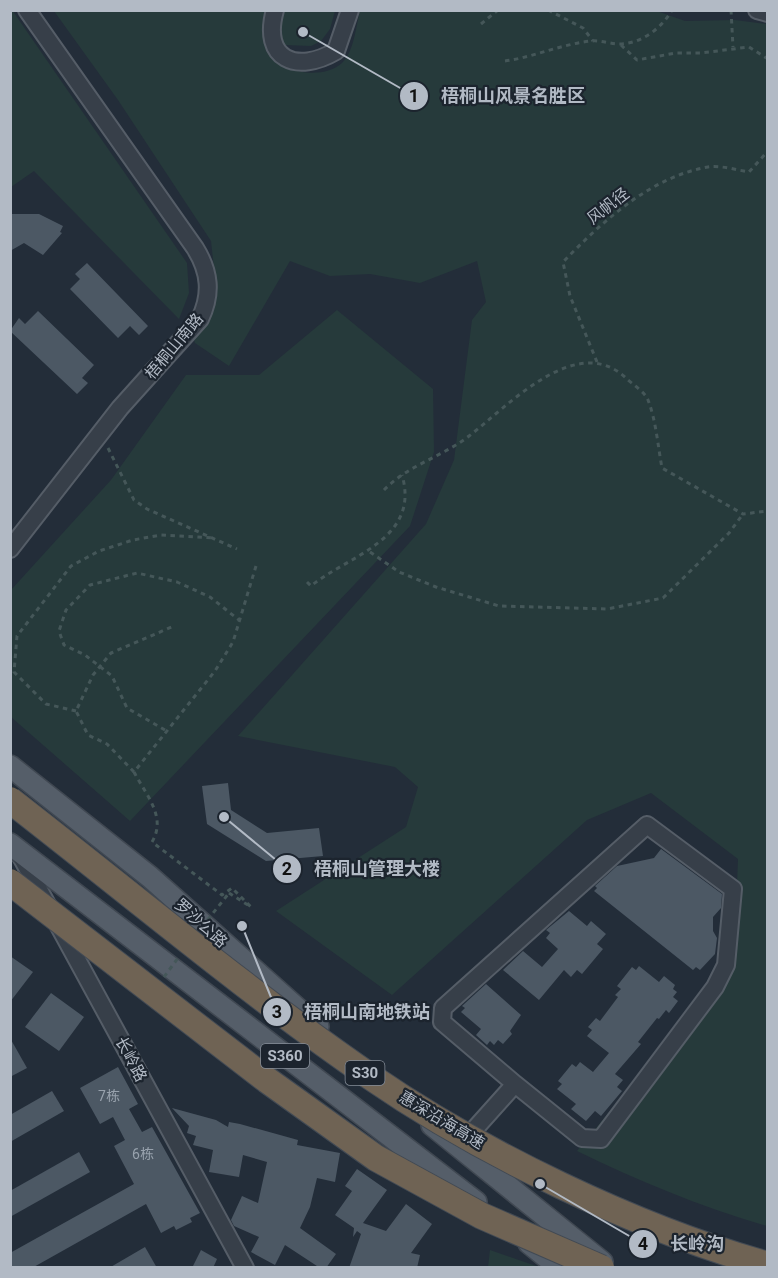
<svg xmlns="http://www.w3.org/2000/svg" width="778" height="1278" font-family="Roboto,'Noto Sans SC',sans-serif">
<rect width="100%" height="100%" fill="#232d39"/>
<g fill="#263a3b">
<polygon points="12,10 187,263 189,293 179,319 34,171 11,187"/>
<path d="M654,10l31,11 50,-1 32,4v1202c-66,-19 -128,-45 -190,-75l157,-191 4,-101 -87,-66 -64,27 -195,175 -116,-84 130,-84 12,-40 -23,-20 -157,-31 188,-212 28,-64 18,-140 14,-18 -9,-41 -57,22 -50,-9 -40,2 -40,-15 -61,105 -34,-23 -6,-19 25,-56 -3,-27 -93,-141 -64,-89h213c-4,12 -4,28 2,40 11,23 55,29 73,12 12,-11 14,-37 18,-52z"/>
<polygon points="281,11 335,11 330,29 321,41 311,46 285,45 278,36"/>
<polygon points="337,310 433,389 434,452 410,526 130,821 11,717 11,590 111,480 186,375 259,375"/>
<polygon points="490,1250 539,1267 488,1267"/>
</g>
<g fill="#4c5864">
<polygon points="10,214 39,214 63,226 60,232 62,233 43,255 24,243 10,251"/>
<polygon points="87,263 148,326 139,335 130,326 118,338 70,289 80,279 75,274"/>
<polygon points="38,311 94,365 82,378 88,383 77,394 10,331 19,318 25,324"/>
<polygon points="228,783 231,810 267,833 319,828 323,856 266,861 207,824 202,786"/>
<polygon points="661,849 722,894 721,908 713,917 713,931 717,938 715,954 700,970 696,967 693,970 594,891 597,888 595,886 617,866 654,858"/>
<polygon points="569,911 587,926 591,921 606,934 597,944 603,949 582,974 577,970 571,977 564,970 539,1000 503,970 523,951 542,967 558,949 546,938 550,933 546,930"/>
<polygon points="10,956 33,972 10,1002"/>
<polygon points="639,966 659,982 664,976 675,985 673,989 677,992 673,997 678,1001 669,1013 666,1010 659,1019 657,1018 638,1042 641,1044 615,1074 623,1080 617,1087 622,1091 601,1116 595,1111 586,1121 571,1109 576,1104 557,1089 562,1084 558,1081 572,1064 576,1067 580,1062 593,1072 609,1053 587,1036 592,1030 588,1027 596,1018 600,1021 618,997 615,995 621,989 617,986 632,967 636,970"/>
<polygon points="486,984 521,1015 510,1031 512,1034 503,1044 498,1040 494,1045 490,1041 487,1045 476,1035 481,1029 461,1012 465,1008 462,1006"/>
<polygon points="51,993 84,1017 59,1051 25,1027"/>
<polygon points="10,1038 27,1068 10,1077"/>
<polygon points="118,1067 138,1104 129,1109 142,1132 152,1127 200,1213 190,1218 192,1222 176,1230 174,1226 161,1233 146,1204 32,1268 10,1268 10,1253 134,1184 114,1146 125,1140 113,1117 100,1124 80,1088"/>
<polygon points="52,1091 64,1111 10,1142 10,1115"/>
<polygon points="172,1108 216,1120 228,1127 229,1122 240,1124 298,1140 297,1145 340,1153 335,1182 317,1178 310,1207 300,1228 336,1254 326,1268 320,1268 285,1245 275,1265 251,1252 259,1237 234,1226 231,1220 242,1196 258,1203 267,1162 243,1155 239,1177 209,1172 213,1150 193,1145 196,1136 187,1133 189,1126"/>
<polygon points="79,1152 90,1172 10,1217 10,1191"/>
<polygon points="357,1169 387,1190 363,1223 386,1231 406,1204 432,1224 411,1253 420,1255 417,1268 349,1268 361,1234 357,1231 353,1237 354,1228 335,1215 352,1191 345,1186"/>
<polygon points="145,1247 157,1268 109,1268"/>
<polygon points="201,1250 217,1259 213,1268 192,1268"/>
</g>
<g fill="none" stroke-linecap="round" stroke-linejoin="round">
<defs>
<g id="minor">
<path d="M275,10c-14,50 22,64 61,41l14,-41"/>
<polyline points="757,10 768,13"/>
<path d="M10,549l110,-141 80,-89c12,-25 10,-47 -5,-71l-168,-238"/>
<polyline points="19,853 245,1268"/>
<polyline points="463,1142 515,1084 582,1138 601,1139 715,987 726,965 733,889 647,825 443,1008 442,1022 515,1084"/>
</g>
<g id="major">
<polyline points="10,766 150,877 318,1027"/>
<polyline points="10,844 476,1202"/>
<polyline points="432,1125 602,1262"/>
<polyline points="529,1243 560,1268"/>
</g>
</defs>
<use href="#minor" stroke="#555d67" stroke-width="20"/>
<use href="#major" stroke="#404852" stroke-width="24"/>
<g stroke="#455759" stroke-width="3" stroke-dasharray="4.5 4.5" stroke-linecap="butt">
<polyline points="548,10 583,28 593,41"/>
<polyline points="731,10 733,47"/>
<polyline points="481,24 498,10"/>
<polyline points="621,45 637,60 676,53 701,53 749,47 768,59"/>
<path d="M505,61c29,-4 57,-17 86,-20 10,-1 19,3 28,3 22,0 43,-16 53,-34"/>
<path d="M597,362l-27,-66 -7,-34c39,-40 87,-85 145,-95 12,-2 29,3 41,5l19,-21"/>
<polyline points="108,448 134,500 147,509 237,549"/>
<path d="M384,490c24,-25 58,-33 85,-54 38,-29 107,-105 157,-58 6,6 19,14 22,22 8,20 10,47 14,68l81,46 25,-3"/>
<polyline points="370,552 399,572 436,587 499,606 607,609 663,598 729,533 743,514"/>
<path d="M307,582l4,4c36,-30 110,-46 91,-111"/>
<polyline points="76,711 46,704 14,672 17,636 71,566 99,551 133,540 161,535 214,538"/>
<polyline points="165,730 127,708 112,676 85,655 64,645 59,631 66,610 90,585 137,573 177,582 210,597 239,620"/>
<polyline points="134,772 107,744 88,735 76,711 93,675 111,653 174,626"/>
<path d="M229,893l22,14 -19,-19 -10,7 -70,-53c15,-25 -6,-47 -18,-70l81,-101 18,-29 23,-76"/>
</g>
<use href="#minor" stroke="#373f49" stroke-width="16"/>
<use href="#major" stroke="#555e69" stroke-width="21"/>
<defs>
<g id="highway-bridge">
<path d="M10,800c120,93 236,191 361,277 112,77 265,151 397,188"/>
<polyline points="10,882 267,1080 376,1158 482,1216 601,1268"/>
</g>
</defs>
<use href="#highway-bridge" stroke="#424a54" stroke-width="28" stroke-linecap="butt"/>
<g stroke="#455759" stroke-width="3" stroke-dasharray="4.5 4.5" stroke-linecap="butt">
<polyline points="202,927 229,893"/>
<polyline points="164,977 178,958"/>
</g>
<use href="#highway-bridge" stroke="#6f6354" stroke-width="26"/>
</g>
<g text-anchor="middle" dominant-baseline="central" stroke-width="4.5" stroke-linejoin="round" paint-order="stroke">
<g font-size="14" fill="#98a2ad">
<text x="109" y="1096">7栋</text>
<text x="143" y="1154">6栋</text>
</g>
<g fill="#1c242e" stroke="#858d98" stroke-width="1.5">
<rect x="261" y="1044" width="48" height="24" rx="4.5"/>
<rect x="345.5" y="1061" width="39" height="24" rx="4.5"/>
</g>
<g font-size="15" font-weight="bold" fill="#b2bac5">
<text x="285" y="1056">S360</text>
<text x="365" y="1073">S30</text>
</g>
<g font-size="16" fill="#b2bac5" stroke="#1c242e">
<text transform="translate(608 206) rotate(-38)">风帆径</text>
<text transform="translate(174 346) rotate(-50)">梧桐山南路</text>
<text transform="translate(201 923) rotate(42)">罗沙公路</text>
<text transform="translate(131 1059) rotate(62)">长岭路</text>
<text transform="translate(442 1120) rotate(31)">惠深沿海高速</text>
</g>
</g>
<path fill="none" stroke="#b2bac5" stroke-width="2" d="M303 32L414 96M224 817L287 869M242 926L277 1012M540 1184L643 1244"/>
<g fill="#b2bac5" stroke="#1c242e" stroke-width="2">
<circle cx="303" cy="32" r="6"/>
<circle cx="224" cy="817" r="6"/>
<circle cx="242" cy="926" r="6"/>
<circle cx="540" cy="1184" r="6"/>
<circle cx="414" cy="96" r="15"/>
<circle cx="287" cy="869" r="15"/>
<circle cx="277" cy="1012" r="15"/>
<circle cx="643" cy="1244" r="15"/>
</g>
<g font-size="18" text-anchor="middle" font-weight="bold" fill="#111">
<text x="414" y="102">1</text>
<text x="287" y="875">2</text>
<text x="277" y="1018">3</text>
<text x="643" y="1250">4</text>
</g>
<g font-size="18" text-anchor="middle" font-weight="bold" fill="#b2bac5" stroke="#1c242e" stroke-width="4.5" stroke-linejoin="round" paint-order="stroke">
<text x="513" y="102">梧桐山风景名胜区</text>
<text x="377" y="875">梧桐山管理大楼</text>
<text x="367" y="1018">梧桐山南地铁站</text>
<text x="697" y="1250">长岭沟</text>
</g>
<rect width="778" height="1278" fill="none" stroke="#b2bac5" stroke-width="24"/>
</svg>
